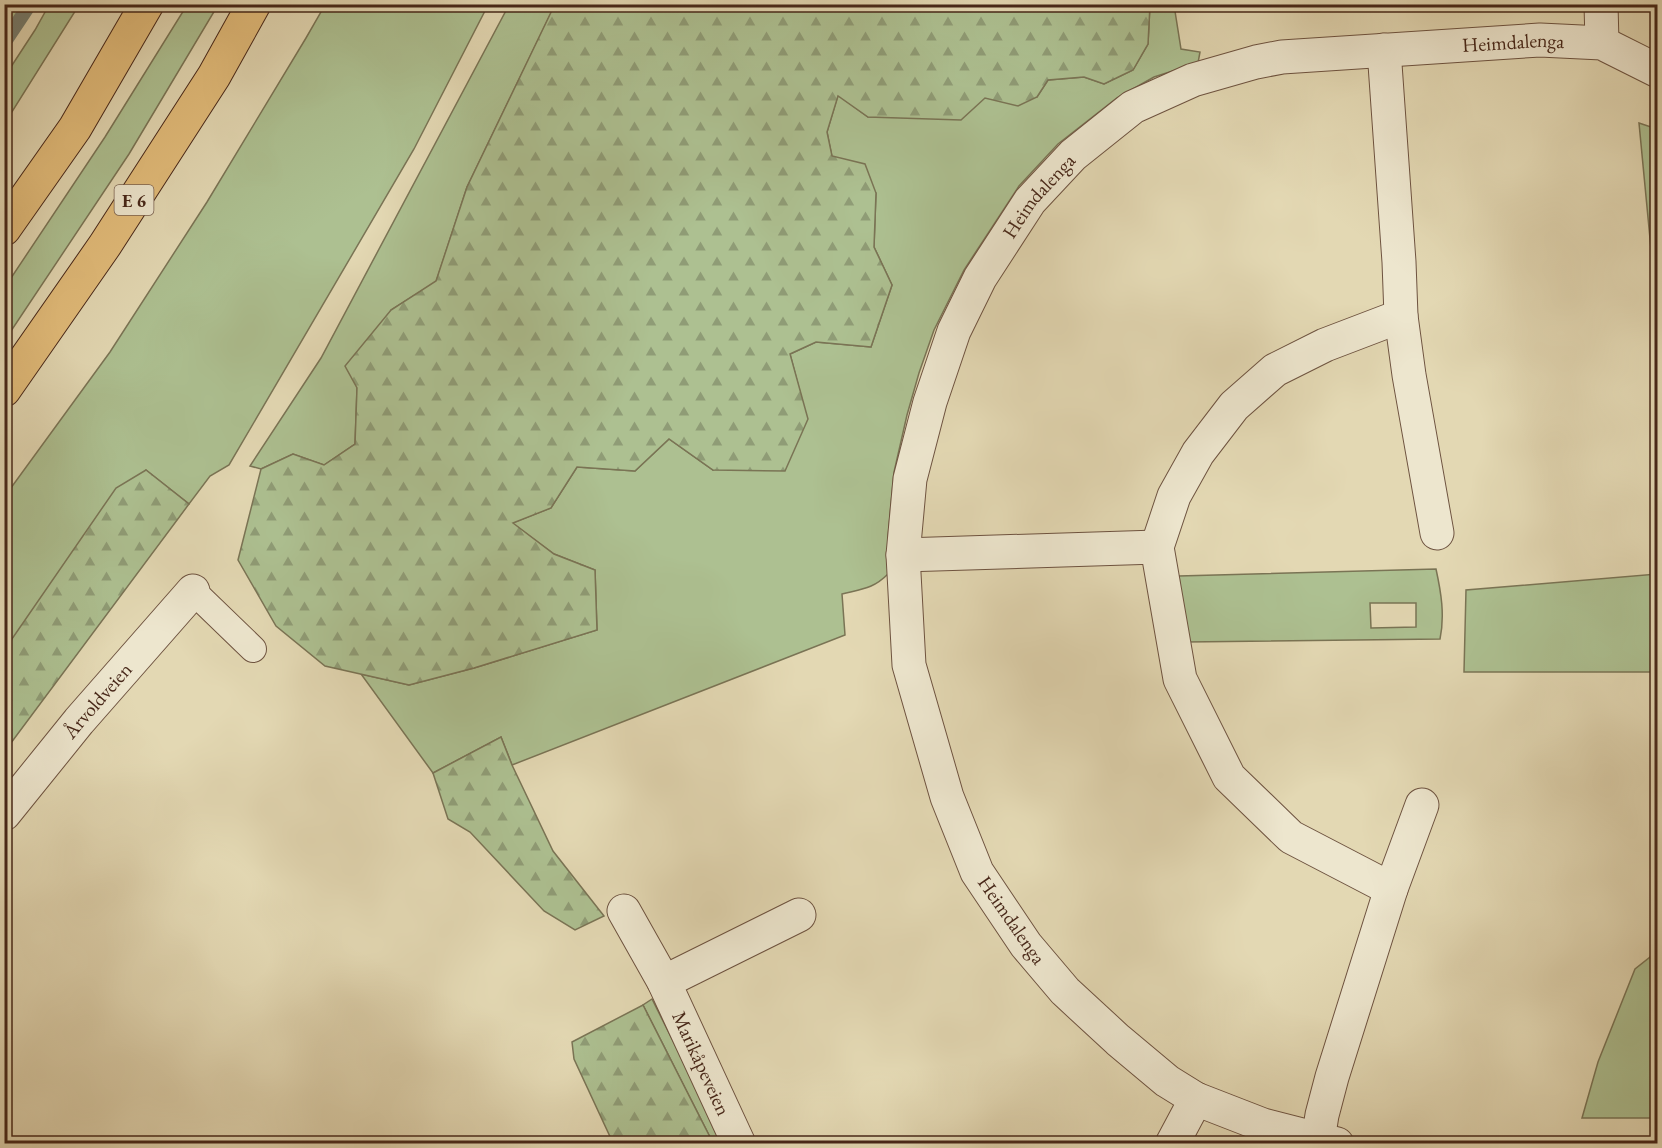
<svg xmlns="http://www.w3.org/2000/svg" width="1662" height="1148" font-family="'EB Garamond',serif">
<defs>
<pattern id="forest-firs" width="22" height="20" patternUnits="userSpaceOnUse" patternTransform="scale(1.5)"><rect width="22" height="20" fill="#adc091"/><path d="M5 1l3.5 6h-7zM16 11l3.5 6h-7z" fill="#8f9c76"/></pattern>
</defs>
<rect width="100%" height="100%" fill="#e3d8b3"/>
<filter id="stains"><feTurbulence type="fractalNoise" baseFrequency=".00333" numOctaves="4"/><feColorMatrix values="0 0 0 0 .2 0 0 0 0 .09 0 0 0 0 .02 0 0 0 .5 -.17"/></filter>
<radialGradient id="worn" r=".72"><stop offset=".6" stop-color="#630" stop-opacity="0"/><stop offset="1" stop-color="#630" stop-opacity=".3"/></radialGradient>
<g fill="#adc091" stroke="#7a7455" stroke-width="1.5" fill-rule="evenodd">
<polygon points="5,4 34,5 5,49 4,5"/>
<polygon points="49,5 79,5 5,123 5,76 35,30"/>
<polygon points="187,5 218,5 129,154 5,340 5,287 105,137"/>
<polygon points="325,5 488,5 414,149 229,465 210,476 189,504 146,470 5,649 5,496 110,352 207,202 306,38"/>
<polygon points="509,5 555,5 467,187 436,282 391,310 357,388 355,444 324,465 293,454 261,469 250,466 321,358"/>
<path d="M1150,5h24l7,44 19,3 -2,11 -44,14 -37,21 -59,46 -39,42 -55,84 -30,60 -15,43 -12,42 -13,57 -6,65v37c-15,15 -26,15 -46,20l3,41 -333,130 -11,-28 -68,36 -72,-99 48,11 65,-17 123,-38 -2,-60 -41,-16 -42,-31 39,-15 26,-41 58,4 34,-32 44,31 94,-51 -17,-65 26,-12 55,5 21,-62 -18,-38 2,-54 -44,-36 -5,-25 11,-37 30,22h29l88,-19 52,-1 11,-17 36,-3 20,7 29,-14 15,-26z"/>
<polygon points="1639,123 1657,129 1657,312"/>
<path d="M1436,569c5,23 9,46 4,70l-254,3 -7,-66zM1370,603h46v24l-45,1z"/>
<polygon points="1657,574 1657,672 1464,672 1466,590"/>
<polygon points="1657,940 1657,1118 1582,1118 1598,1062 1635,969 1650,957"/>
<polygon points="652,999 724,1143 713,1143 643,1005"/>
</g>
<g fill="url(#forest-firs)" stroke="#7a7455" stroke-width="1.5">
<polygon points="555,4 1150,5 1148,44 1133,70 1104,84 1084,77 1048,80 1037,97 1018,106 985,98 961,120 868,117 838,96 827,132 832,156 865,164 876,193 874,247 892,285 871,347 816,342 790,354 808,419 785,471 713,470 669,439 635,471 577,467 551,508 513,523 554,554 595,570 597,630 474,668 409,685 325,666 276,626 238,560 261,469 293,454 324,465 355,444 357,388 345,366 391,310 436,281 467,187"/>
<polygon points="146,470 189,504 5,751 5,649 116,488"/>
<polygon points="501,737 512,765 553,851 604,916 575,930 544,911 470,832 448,819 433,773"/>
<polygon points="643,1005 713,1143 613,1143 574,1059 572,1042"/>
</g>
<g fill="none" stroke-linecap="round" stroke-linejoin="round">
<polyline stroke="#767f72" stroke-width="14" points="4,43 30,4"/>
<defs>
<polyline id="service" points="193,591 253,649"/>
<g id="minor">
<polyline points="1601,4 1602,43"/>
<polyline points="1401,316 1409,375 1437,533"/>
<polyline points="903,555 1157,547"/>
<path id="s1" d="M4,814l75,-93 114,-130"/>
<polyline points="1391,889 1422,805"/>
<path id="s2" d="M624,911l40,71 75,162"/>
<polyline points="664,982 799,915"/>
<polyline points="1318,1140 1322,1115 1332,1077 1391,889 1291,837 1229,777 1180,679 1157,547 1174,496 1198,453 1234,406 1275,370 1325,345 1401,316 1399,262 1384,50"/>
<polyline points="1172,1144 1196,1099"/>
<path id="s3" d="M1337,1144l-74,-19 -67,-26 -29,-18 -49,-41 -53,-49 -39,-46 -49,-73 -30,-75 -38,-132 -6,-110 7,-76 20,-77 24,-71 26,-53 50,-77 43,-46 60,-48 60,-27 63,-18 26,-5 258,-17 62,3 56,28"/>
</g>
<g id="motorway">
<polyline points="4,229 75,128 147,4"/>
<polyline points="4,390 105,245 214,76 254,4"/>
</g>
</defs>
<use href="#service" stroke="#6e5340" stroke-width="28"/>
<use href="#minor" stroke="#6e5340" stroke-width="35"/>
<use href="#motorway" stroke="#472719" stroke-width="35"/>
<use href="#service" stroke="#ede6ce" stroke-width="26"/>
<use href="#minor" stroke="#ede6ce" stroke-width="33"/>
<use href="#motorway" stroke="#e2bc7a" stroke-width="33"/>
</g>
<g text-anchor="middle" dominant-baseline="central" stroke-width="5" stroke-linejoin="round" paint-order="stroke">
<rect fill="#ede6ce" stroke="#79604f" stroke-width="1.5" x="114.5" y="185" width="39" height="30" rx="4.5"/>
<g font-size="18" font-weight="bold" fill="#472719">
<text x="134" y="200">E 6</text>
</g>
<g font-size="20" fill="#472719" stroke="#ede6ce">
<text stroke="none"><textPath href="#s3" startOffset="1706">Heimdalenga</textPath></text>
<text stroke="none"><textPath href="#s3" startOffset="1186">Heimdalenga</textPath></text>
<text stroke="none"><textPath href="#s1" startOffset="147">Årvoldveien</textPath></text>
<text transform="translate(1012 920) rotate(55)">Heimdalenga</text>
<text stroke="none"><textPath href="#s2" startOffset="171">Marikåpeveien</textPath></text>
</g>
</g>
<rect width="1662" height="1148" fill="none" stroke="#e3d8b3" stroke-width="24"/>
<rect x="6" y="6" width="1650" height="1136" fill="none" stroke="#472719" stroke-width="3"/>
<rect x="12" y="12" width="1638" height="1124" fill="none" stroke="#472719" stroke-width="1.5"/>
<rect width="100%" height="100%" filter="url(#stains)"/>
<rect width="100%" height="100%" fill="url(#worn)"/>
</svg>
